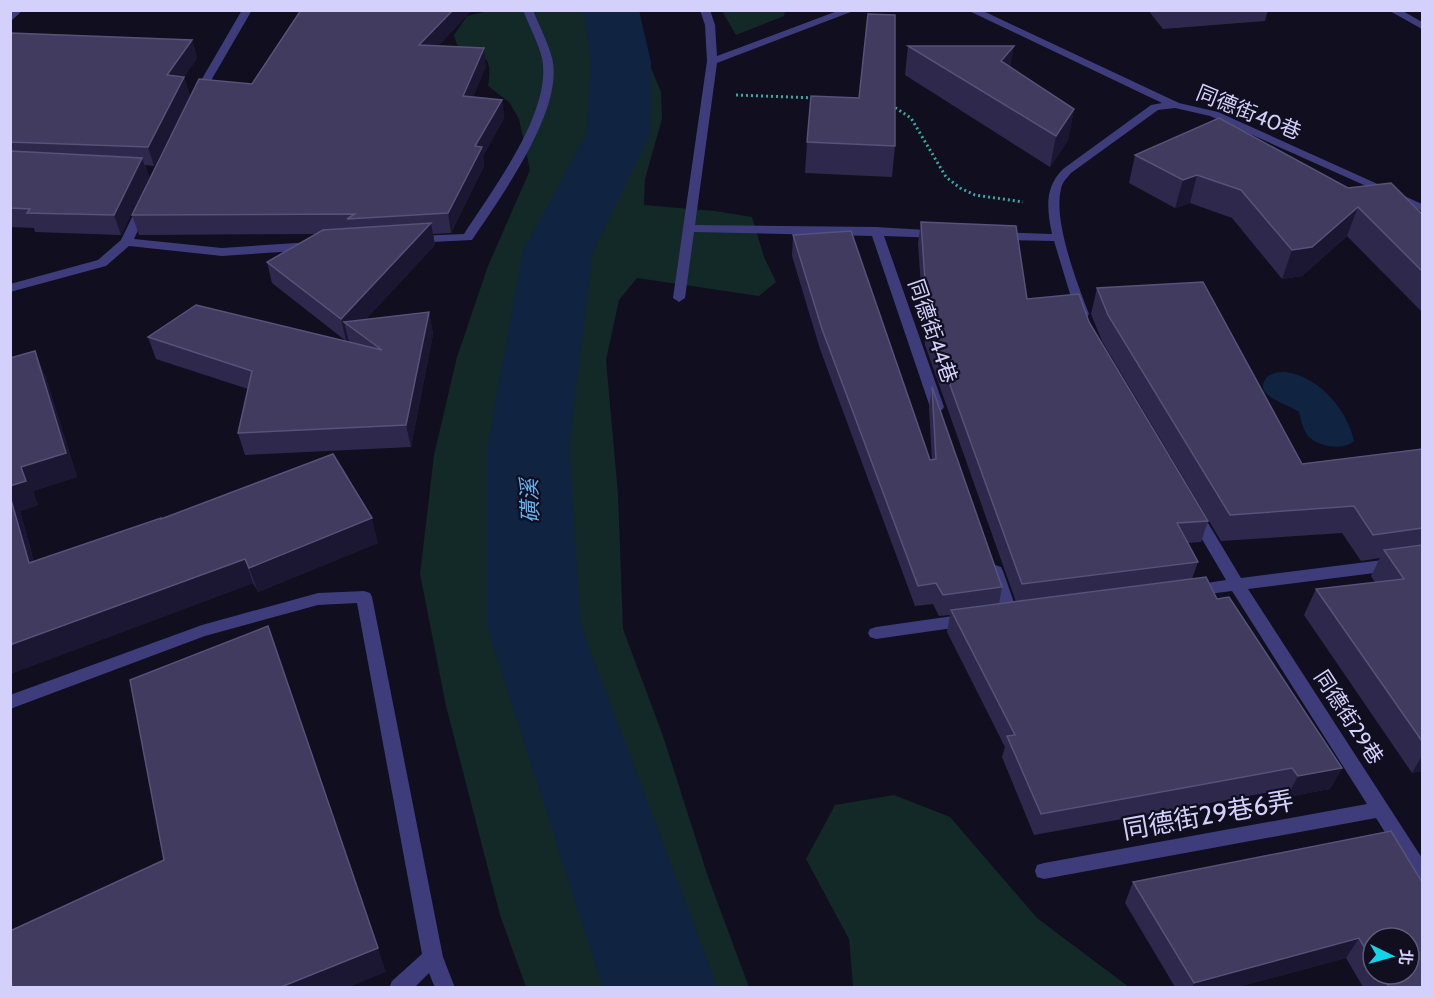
<svg xmlns="http://www.w3.org/2000/svg" width="1433" height="998" font-family="Cabin,'Noto Sans TC',sans-serif">
<rect width="100%" height="100%" fill="#110e1f"/>
<g fill="#122928">
<path d="M488,11h139l34,81 1,27 -17,60 -1,26 71,6 37,6 12,40 12,25 -17,14 -122,-18 -18,22 -13,60 12,134 5,135 40,107 45,141 41,110h-223l-26,-72 -54,-209 -26,-132 14,-119 23,-98 31,-91 42,-96 -11,-51 -10,-17 -21,-16c5,-30 -3,-31 -30,-38l-4,-13 13,-19z"/>
<polygon points="722,11 785,11 784,16 736,35"/>
<polygon points="894,795 950,817 1037,918 1129,987 853,987 849,939 806,859 835,805"/>
</g>
<path fill="#102341" d="M1286,372c33,5 61,37 68,69 -11,10 -36,6 -46,-5 -5,-6 -7,-16 -9,-24 -9,-7 -45,-16 -34,-32 4,-7 13,-8 21,-8z"/>
<g fill="none" stroke-linecap="round" stroke-linejoin="round">
<polygon fill="#102341" fill-rule="evenodd" points="583,10 639,10 651,62 650,135 593,251 569,448 581,626 718,988 603,988 487,626 487,448 523,251 586,135 591,62"/>
<g stroke="#36a9a1" stroke-width="3" stroke-dasharray="2 3" stroke-linecap="butt">
<polyline points="736,95 816,98"/>
<polyline points="891,105 911,118 946,177 960,188 975,195 1023,202"/>
</g>
<g fill="#3e3c7b" fill-rule="evenodd">
<polygon points="12,10 23,10 10,22 10,12"/>
<polygon points="242,10 252,10 202,96 201,98 193,98 192,96"/>
<path d="M523,10h10c6,16 15,32 19,48 13,51 -52,140 -80,182l-60,3 -2,-3 6,-4 48,-2c28,-44 89,-123 78,-176 -4,-16 -13,-32 -19,-48z"/>
<polygon points="700,10 710,10 715,25 717,56 840,10 856,10 717,63 695,225 876,227 943,231 945,234 939,238 884,236 944,407 942,410 937,412 930,407 872,236 694,232 685,298 679,302 673,298 707,61 705,25"/>
<path d="M967,10h14l198,93 39,9 204,92v7l-212,-95 -35,-8 -17,2 -87,63c-4,5 -9,9 -10,16 -8,32 16,94 28,125l-2,3h-10l-23,-76 -55,-1 -6,-4 6,-4 53,2c-5,-25 -8,-46 11,-65l88,-64 11,-2z"/>
<polygon points="1388,10 1401,10 1422,22 1422,29"/>
<polygon points="143,203 149,207 134,239 222,248 311,242 317,246 311,250 222,256 129,246 106,266 10,292 10,284 98,260 121,240 137,207"/>
<polygon points="1194,507 1199,508 1241,578 1422,555 1422,567 1248,589 1422,858 1422,882 1415,880 1376,818 1044,879 1037,877 1035,871 1037,865 1044,863 1367,804 1232,591 1193,596 1187,594 1185,590 1187,586 1226,580 1186,512 1189,508"/>
<polygon points="995,565 1001,567 1003,571 1018,614 1016,618 1010,620 1004,618 1002,614 987,571 989,567"/>
<polygon points="364,591 370,593 372,597 443,957 455,988 435,988 429,973 414,988 389,988 392,981 422,954 357,603 318,605 205,636 10,709 10,695 202,625 318,593"/>
<polygon points="967,614 973,616 975,620 973,624 967,626 876,639 870,637 868,633 870,629 876,627"/>
</g>
</g>
<g fill="#2e294c" fill-rule="evenodd">
<polygon points="301,10 472,10 438,46 486,66 473,97 502,100 504,118 483,156 484,166 451,233 433,234 435,245 366,319 429,312 433,334 411,447 245,455 238,433 248,389 156,359 148,337 349,342 348,338 346,341 272,283 267,262 317,234 139,235 132,215 252,84"/>
<polygon points="1148,10 1268,10 1265,21 1163,29"/>
<polygon points="10,29 11,33 192,40 197,58 184,77 190,96 154,166 145,165 149,177 121,235 35,232 34,228 10,227"/>
<polygon points="908,46 1011,68 1074,109 1068,140 1050,167 905,75"/>
<polygon points="807,142 895,146 892,177 805,173"/>
<polygon points="1135,155 1348,188 1422,214 1422,312 1347,236 1302,276 1282,279 1232,218 1190,203 1175,208 1129,183"/>
<polygon points="921,222 1027,299 1089,322 1208,521 1201,542 1188,543 1198,562 1192,579 1217,599 1342,768 1330,789 1287,797 1281,790 1034,835 1002,757 1005,747 947,632 950,615 939,616 933,604 915,606 820,349 792,256 793,235 930,460 932,460 929,408 932,387 1002,587 999,604 1016,602 925,345 918,243"/>
<polygon points="1097,288 1302,464 1422,449 1422,771 1412,773 1304,615 1316,589 1375,582 1371,576 1380,558 1361,561 1342,533 1221,541 1102,341 1091,314"/>
<polygon points="10,358 45,375 77,477 33,491 38,505 20,511 34,562 161,519 378,543 258,592 253,583 10,674"/>
<path d="M1391,831l31,156h-59l-17,-29 -108,29h-63l-50,-84 8,-21zM1373,938l36,36h-36z"/>
</g>
<g fill="#1b1632">
<polygon points="453,10 472,10 422,63 419,45"/>
<polygon points="192,40 197,58 184,77 190,96 154,166 148,147 167,75"/>
<polygon points="1014,46 1009,76 1001,61"/>
<polygon points="484,48 486,66 466,114 463,96"/>
<polygon points="502,100 504,118 483,156 484,166 451,233 448,213 475,146"/>
<polygon points="1074,109 1068,140 1050,167 1056,136"/>
<polygon points="142,158 149,177 121,235 114,215"/>
<polygon points="1197,175 1190,203 1175,208 1183,180"/>
<polygon points="1358,207 1347,236 1302,276 1282,279 1292,250"/>
<polygon points="431,223 435,245 356,330 344,322 348,338 346,341 341,319"/>
<polygon points="429,312 433,334 411,447 406,425"/>
<polygon points="35,351 45,375 77,477 33,491 38,505 20,511 41,588 29,563 10,496 10,486 21,467"/>
<polygon points="372,518 378,543 258,592 249,568"/>
<polygon points="245,559 253,583 10,674 10,645"/>
<polygon points="277,653 386,972 349,987 281,987"/>
<polygon points="1422,756 1422,771 1412,773"/>
<polygon points="1342,768 1330,789 1287,797 1298,776"/>
<polygon points="1359,938 1346,958 1238,987 1192,987 1194,983"/>
</g>
<g fill="#403b5f" stroke="#575278" stroke-width="1.5">
<polygon points="301,10 453,10 419,45 484,48 463,96 502,100 475,146 482,147 448,213 347,219 355,214 132,215 199,79 252,84"/>
<polygon points="868,14 895,15 895,146 807,142 811,96 859,98"/>
<polygon points="10,33 192,40 167,75 184,77 148,147 10,142"/>
<polygon points="908,46 1014,46 1001,61 1074,109 1056,136"/>
<polygon points="1219,118 1348,188 1391,183 1422,214 1422,271 1358,207 1312,247 1292,250 1241,190 1197,175 1183,180 1135,155"/>
<polygon points="10,151 142,158 114,215 27,213 30,209 10,208"/>
<polygon points="921,222 1016,226 1027,299 1079,294 1089,322 1208,521 1177,523 1198,562 1022,584 928,324"/>
<polygon points="431,223 341,319 267,262 323,230"/>
<polygon points="851,231 930,460 936,459 932,387 1002,587 943,595 936,583 918,586 822,329 793,235"/>
<polygon points="1203,282 1302,464 1422,449 1422,528 1373,535 1354,506 1230,515 1108,315 1097,288"/>
<polygon points="196,305 382,350 344,322 429,312 406,425 238,433 252,371 148,337"/>
<polygon points="35,351 66,453 21,467 26,481 10,486 10,358"/>
<polygon points="333,454 372,518 249,568 245,559 10,645 10,496 29,563 161,518 161,519"/>
<polygon points="1422,545 1422,741 1316,589 1404,579 1384,550"/>
<polygon points="1206,577 1217,599 1229,597 1342,768 1298,776 1292,768 1041,814 1007,736 1015,735 951,610"/>
<polygon points="268,626 378,948 281,987 12,987 10,969 10,931 164,860 130,680"/>
<polygon points="1391,831 1422,882 1422,987 1389,987 1381,974 1409,974 1409,938 1373,938 1373,962 1359,938 1194,983 1133,882"/>
</g>
<g text-anchor="middle" dominant-baseline="central" stroke-width="4.5" stroke-linejoin="round" paint-order="stroke">
<g font-size="21" fill="#d4d0fc" stroke="#110e1f">
<text transform="translate(1249 112) rotate(22)">同德街40巷</text>
<text transform="translate(933 331) rotate(71)">同德街44巷</text>
<text transform="translate(1349 717) rotate(57)">同德街29巷</text>
</g>
<g font-size="22" font-style="italic" fill="#65b3f4" stroke="#110e1f">
<text transform="translate(530 501) rotate(-92)">磺溪</text>
</g>
<g font-size="26" fill="#d4d0fc" stroke="#110e1f">
<text transform="translate(1208 815) rotate(-10)">同德街29巷6弄</text>
</g>
</g>
<rect width="1433" height="998" fill="none" stroke="#d4d0fc" stroke-width="24"/>
<g transform="translate(1391 956) rotate(95)"><circle r="28" fill="#110e1f" stroke="#5f5c77" stroke-width="1.5"/>
<path d="M0-4.5L10 22L0 15L-10 22Z" fill="#10d4e8"/>
<text y="-9" font-size="16" font-weight="bold" text-anchor="middle" fill="#d4d0fc">北</text>
</g>
</svg>
